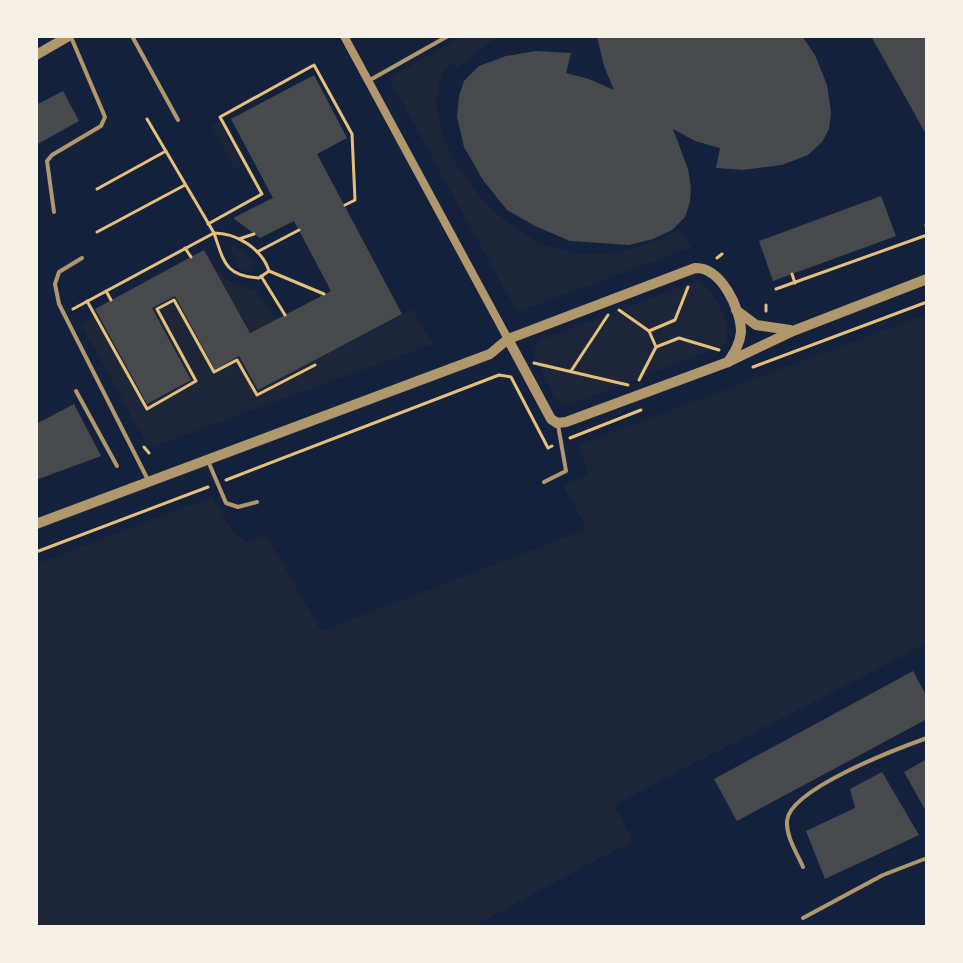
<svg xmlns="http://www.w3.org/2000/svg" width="963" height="963" font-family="'Titillium Web',sans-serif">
<rect width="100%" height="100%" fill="#14213d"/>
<g fill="#1d2539">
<path d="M463,36h32l2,3 -12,6 -27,23 -8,-6c-46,61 39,163 98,184 44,16 92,6 131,-16l13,17 -175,65 -128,-234z"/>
<polygon points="219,122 242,166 235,170 212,126"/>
<polygon points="233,244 251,259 253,268 251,272 238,267 231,249"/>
<polygon points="211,262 227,280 256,291 275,320 250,333"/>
<path d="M696,281c18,4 35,44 31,61l-5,4 -153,59 -13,-6 -23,-46 5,-12z"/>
<polygon points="175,296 215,369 239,356 258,389 412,309 433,344 149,448 81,324 98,313 148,403 191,379 152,308"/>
<polygon points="927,314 927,643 614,805 633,841 471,927 36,927 36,564 212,497 234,533 246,542 266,535 321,631 587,529 563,486 589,474 578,445"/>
</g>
<g fill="#48494c">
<polygon points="597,36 802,36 815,55 827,85 831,112 829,129 822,142 808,155 782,165 743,170 716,168 720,148 695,141 673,129 688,169 691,188 690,202 685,217 672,230 653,239 629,245 570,241 535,226 507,210 483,180 464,147 457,117 459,96 464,81 479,66 506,56 536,51 571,53 566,73 589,79 614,90 604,66"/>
<polygon points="871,36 927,36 927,136"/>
<polygon points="314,75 347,138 317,154 402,314 258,390 239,356 215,370 175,296 152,308 191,380 147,404 95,309 204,250 250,333 331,291 294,221 260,238 233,218 273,198 231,119"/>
<polygon points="63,91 79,121 36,145 36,105"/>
<polygon points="881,196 896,236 773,281 759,241"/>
<polygon points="74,404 101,456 36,480 36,424"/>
<polygon points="913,671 927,697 927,719 737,821 714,779"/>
<polygon points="927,759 927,813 904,772"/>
<polygon points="882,772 919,835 825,879 806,831 855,808 850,789"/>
</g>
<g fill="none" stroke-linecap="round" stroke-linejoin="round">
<g stroke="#e5c07b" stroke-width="3">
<polyline points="97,189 166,151"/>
<polyline points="208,224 262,194 220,117 314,65 352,134 355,200 345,205"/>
<polyline points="926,225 927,227"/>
<polyline points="97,232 185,185"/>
<path d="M214,233c23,0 48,16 55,38l-10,7c-34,-2 -35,-16 -45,-45z"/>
<polyline points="239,239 254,234"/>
<polyline points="185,248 191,257"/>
<polyline points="257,252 299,230"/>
<polyline points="717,258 722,254"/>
<polyline points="269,271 324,294"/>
<polyline points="792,274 795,283"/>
<polyline points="261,276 285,315"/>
<polyline points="688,287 675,320 649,331 656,347 679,338 719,350"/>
<polyline points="776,289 927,235"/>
<polyline points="106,291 111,300"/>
<polyline points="87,301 147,409 196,381 157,309 174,300 214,372 237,360 257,395 315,365"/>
<polyline points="73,309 214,233 147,119"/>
<polyline points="619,310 649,331"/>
<polyline points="766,311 766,305"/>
<polyline points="534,363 628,385"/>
<polyline points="753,367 927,302"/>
<polyline points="571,371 608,315"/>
<polyline points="639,380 656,347"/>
<polyline points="570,438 641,410"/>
<polyline points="144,447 149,453"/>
<polyline points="226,480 499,375 511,377 548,448 552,446"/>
<polyline points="36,552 208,487"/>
</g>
<g stroke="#b1986c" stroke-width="4">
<polyline points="132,36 178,120"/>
<polyline points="370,80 448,36"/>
<polyline points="54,212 47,161 52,155 101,126 105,117 71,37"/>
<polyline points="82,258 59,272 55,284 59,304 148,480"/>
<polyline points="76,391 117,466"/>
<polyline points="208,461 226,503 238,507 257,502"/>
<polyline points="544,482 566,471 558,425"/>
<path d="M803,867c-6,-14 -17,-30 -16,-46 2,-32 112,-73 140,-83"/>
<polyline points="803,918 883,875 927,858"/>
</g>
<polyline stroke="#b1986c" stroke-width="8" points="344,36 508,339"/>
<g stroke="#b1986c" stroke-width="10">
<polyline points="36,55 69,36"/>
<polyline points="736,310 756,325 790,330"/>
<polyline points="508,339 551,419 557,423 566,422 728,362 793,331 927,279"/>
<path d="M36,524l454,-170 18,-15 187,-71c26,-1 46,41 46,64 -1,12 -7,21 -13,30"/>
</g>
</g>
<rect width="963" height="963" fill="none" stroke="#f6f1e7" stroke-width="76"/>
</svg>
